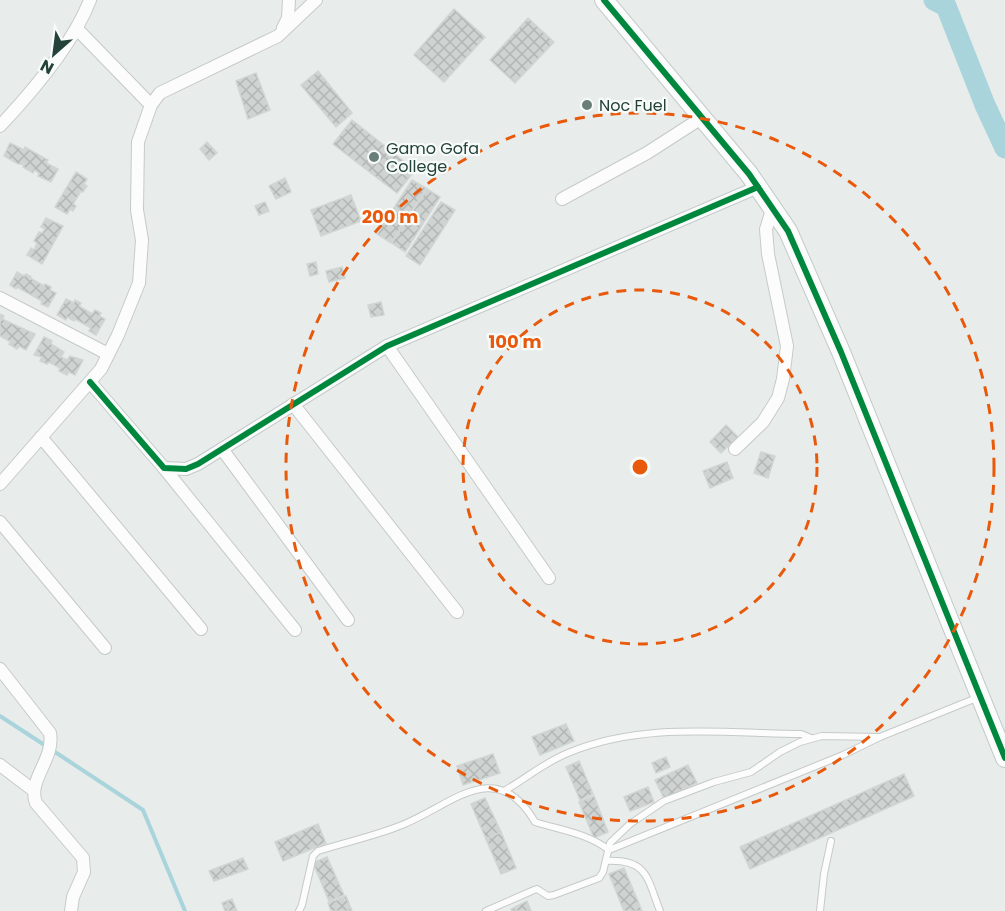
<svg xmlns="http://www.w3.org/2000/svg" width="1005" height="911" font-family="Poppins,sans-serif">
<defs>
<pattern id="building-cross-hatch" width="8" height="8" patternUnits="userSpaceOnUse" patternTransform="scale(1.5)"><rect width="8" height="8" fill="#cfd4d2"/><path d="M0 0l8 8M0 8l8-8" fill="none" stroke="#b2b7b5"/></pattern>
</defs>
<rect width="100%" height="100%" fill="#e8edeb"/>
<g fill="none" stroke-linecap="round" stroke-linejoin="round">
<g stroke="#a9d4db" stroke-width="4">
<polyline points="0,716 46,746"/>
<polyline points="52,750 143,810 185,911"/>
</g>
<polyline stroke="#a9d4db" stroke-width="21" points="934,0 946,6 985,105 1005,148"/>
</g>
<g fill="url(#building-cross-hatch)" stroke="#d1d6d4" stroke-width="1.5">
<polygon points="454,9 485,37 444,82 414,55"/>
<polygon points="528,18 554,42 515,83 490,60"/>
<polygon points="318,71 352,113 336,127 301,85"/>
<polygon points="256,73 270,110 248,119 236,81"/>
<polygon points="352,120 415,170 397,193 333,144"/>
<polygon points="207,142 217,153 209,160 200,149"/>
<polygon points="10,143 24,150 25,147 48,160 46,163 58,169 51,182 38,176 39,173 34,170 33,173 23,167 23,164 18,164 4,156"/>
<polygon points="76,172 87,179 84,184 87,186 83,192 81,191 73,204 76,206 73,211 70,209 67,214 55,207"/>
<polygon points="285,178 291,192 276,199 269,186"/>
<polygon points="412,180 426,188 391,243 377,234"/>
<polygon points="427,189 440,197 405,252 392,243"/>
<polygon points="351,195 361,221 321,236 311,210"/>
<polygon points="265,202 269,211 259,215 255,206"/>
<polygon points="441,202 455,210 420,265 406,256"/>
<polygon points="46,218 63,226 42,264 27,255 31,248 34,250 37,243 34,241 39,232 42,233 45,229 41,227"/>
<polygon points="316,262 318,274 310,276 307,264"/>
<polygon points="342,267 345,278 329,282 326,271"/>
<polygon points="17,272 24,276 26,274 31,277 30,278 44,286 45,284 51,287 50,290 56,293 48,307 41,304 42,301 17,287 16,289 10,285"/>
<polygon points="66,299 74,303 75,300 81,303 79,306 92,314 95,310 101,313 99,316 105,319 96,335 89,331 91,328 75,319 74,321 67,317 66,320 57,315"/>
<polygon points="381,302 384,315 371,317 368,305"/>
<polygon points="0,314 4,316 2,319 35,334 26,350 19,346 17,349 9,344 11,342 0,336"/>
<polygon points="44,337 52,341 51,344 64,352 61,357 67,360 70,356 83,360 75,375 69,372 67,375 59,371 60,368 49,362 47,364 40,361 42,357 34,355"/>
<polygon points="726,425 738,437 721,453 710,442"/>
<polygon points="761,452 775,456 768,478 754,473"/>
<polygon points="727,462 733,478 710,488 703,471"/>
<polygon points="566,724 574,741 540,755 532,737"/>
<polygon points="493,754 500,773 463,785 457,766"/>
<polygon points="666,757 670,767 656,773 652,763"/>
<polygon points="579,761 593,794 580,800 566,767"/>
<polygon points="688,765 697,783 664,798 655,780"/>
<polygon points="904,774 914,796 750,869 740,847"/>
<polygon points="648,787 654,802 630,811 624,797"/>
<polygon points="594,796 608,832 594,838 579,802"/>
<polygon points="485,798 501,832 486,839 471,804"/>
<polygon points="318,824 326,843 283,861 275,842"/>
<polygon points="501,832 516,868 501,874 486,839"/>
<polygon points="327,857 344,895 329,901 313,863"/>
<polygon points="243,858 248,869 214,881 209,871"/>
<polygon points="624,868 642,911 624,911 609,874"/>
<polygon points="346,896 352,911 331,911 328,903"/>
<polygon points="232,899 237,911 225,911 222,903"/>
<polygon points="527,901 531,911 512,911 511,909"/>
</g>
<g fill="none" stroke-linecap="round" stroke-linejoin="round">
<defs>
<g id="lane">
<path d="M504,791c21,-12 41,-29 64,-38 74,-31 155,-20 233,-19l10,4"/>
<polyline points="609,850 843,755 880,737 979,697"/>
<path d="M606,861c42,-2 41,17 54,50"/>
<path d="M299,911l3,-6 11,-49 5,-5c28,-9 57,-15 84,-26 50,-20 94,-70 133,-3 25,8 52,11 74,28"/>
<polyline points="486,911 534,890 537,889 548,896 554,895 599,878 603,872 610,843 630,824 664,801 714,782 751,772 780,752 800,742 822,736 880,737"/>
<polyline points="820,911 824,874 831,841"/>
</g>
<g id="street">
<polyline points="283,28 288,18 289,0"/>
<polyline points="77,29 151,105"/>
<path d="M0,126c32,-34 73,-82 90,-126"/>
<polyline points="562,199 647,153 703,117"/>
<polyline points="0,298 108,354"/>
<polyline points="387,346 549,578"/>
<polyline points="90,382 164,468 186,469 198,464 387,346 758,187"/>
<polyline points="293,404 457,612"/>
<polyline points="41,437 201,629"/>
<polyline points="222,449 348,620"/>
<polyline points="735,449 763,422 778,398 783,379 787,346 768,254 766,229 773,207"/>
<polyline points="164,468 295,630"/>
<polyline points="0,484 101,369 118,335 139,283 142,240 137,210 138,142 151,105 160,93 278,36 316,0"/>
<polyline points="0,522 105,648"/>
<path d="M0,669l50,64c5,26 -23,47 -14,70l47,55 1,14 -11,25 -2,14"/>
<polyline points="0,765 33,790"/>
</g>
<polyline id="secondary" points="604,0 749,174 788,231 841,352 1005,758"/>
</defs>
<use href="#lane" stroke="#c5cac8" stroke-width="8"/>
<use href="#street" stroke="#c5cac8" stroke-width="14"/>
<use href="#secondary" stroke="#c3cbc8" stroke-width="20"/>
<use href="#lane" stroke="#fcfcfc" stroke-width="6"/>
<use href="#street" stroke="#fcfcfc" stroke-width="12"/>
<use href="#secondary" stroke="#fcfcfc" stroke-width="18"/>
<defs>
<g id="cycleway">
<polyline points="604,0 749,174 788,231 841,352 1005,758"/>
<polyline points="90,382 164,468 186,469 198,464 387,346 758,187"/>
</g>
</defs>
<use href="#cycleway" stroke="#f7fbf9" stroke-width="10"/>
<use href="#cycleway" stroke="#00873e" stroke-width="6"/>
</g>
<g fill="none" stroke="#e8590c" stroke-width="3" stroke-dasharray="10 8">
<circle cx="640" cy="467" r="177"/>
<circle cx="640" cy="467" r="354"/>
</g>
<g fill="#697e78" stroke="#f7fbf9" stroke-width="2">
<circle cx="587" cy="105" r="6"/>
<circle cx="374" cy="157" r="6"/>
</g>
<g text-anchor="middle" dominant-baseline="central" stroke-width="4.5" stroke-linejoin="round" paint-order="stroke">
<g font-size="16" fill="#24423a" stroke="#f7fbf9" text-anchor="start">
<text x="599" y="105">Noc Fuel</text>
<text x="386" y="148">Gamo Gofa<tspan x="386" dy="18">College</tspan></text>
</g>
</g>
<circle cx="640" cy="467" r="9" fill="#e8590c" stroke="#f7fbf9" stroke-width="3"/>
<g font-size="18" text-anchor="middle" font-weight="bold" fill="#e8590c" stroke="#f7fbf9" stroke-width="4.5" stroke-linejoin="round" paint-order="stroke">
<text x="390" y="223">200 m</text>
<text x="515" y="348">100 m</text>
</g>
<g transform="translate(54 54) rotate(208)" stroke="#f7fbf9" stroke-width="4.5" paint-order="stroke">
<path d="M0-4.5L10 22L0 15L-10 22Z" fill="#24423a"/>
<text y="-9" font-size="16" font-weight="bold" text-anchor="middle" fill="#24423a">N</text>
</g>
</svg>
